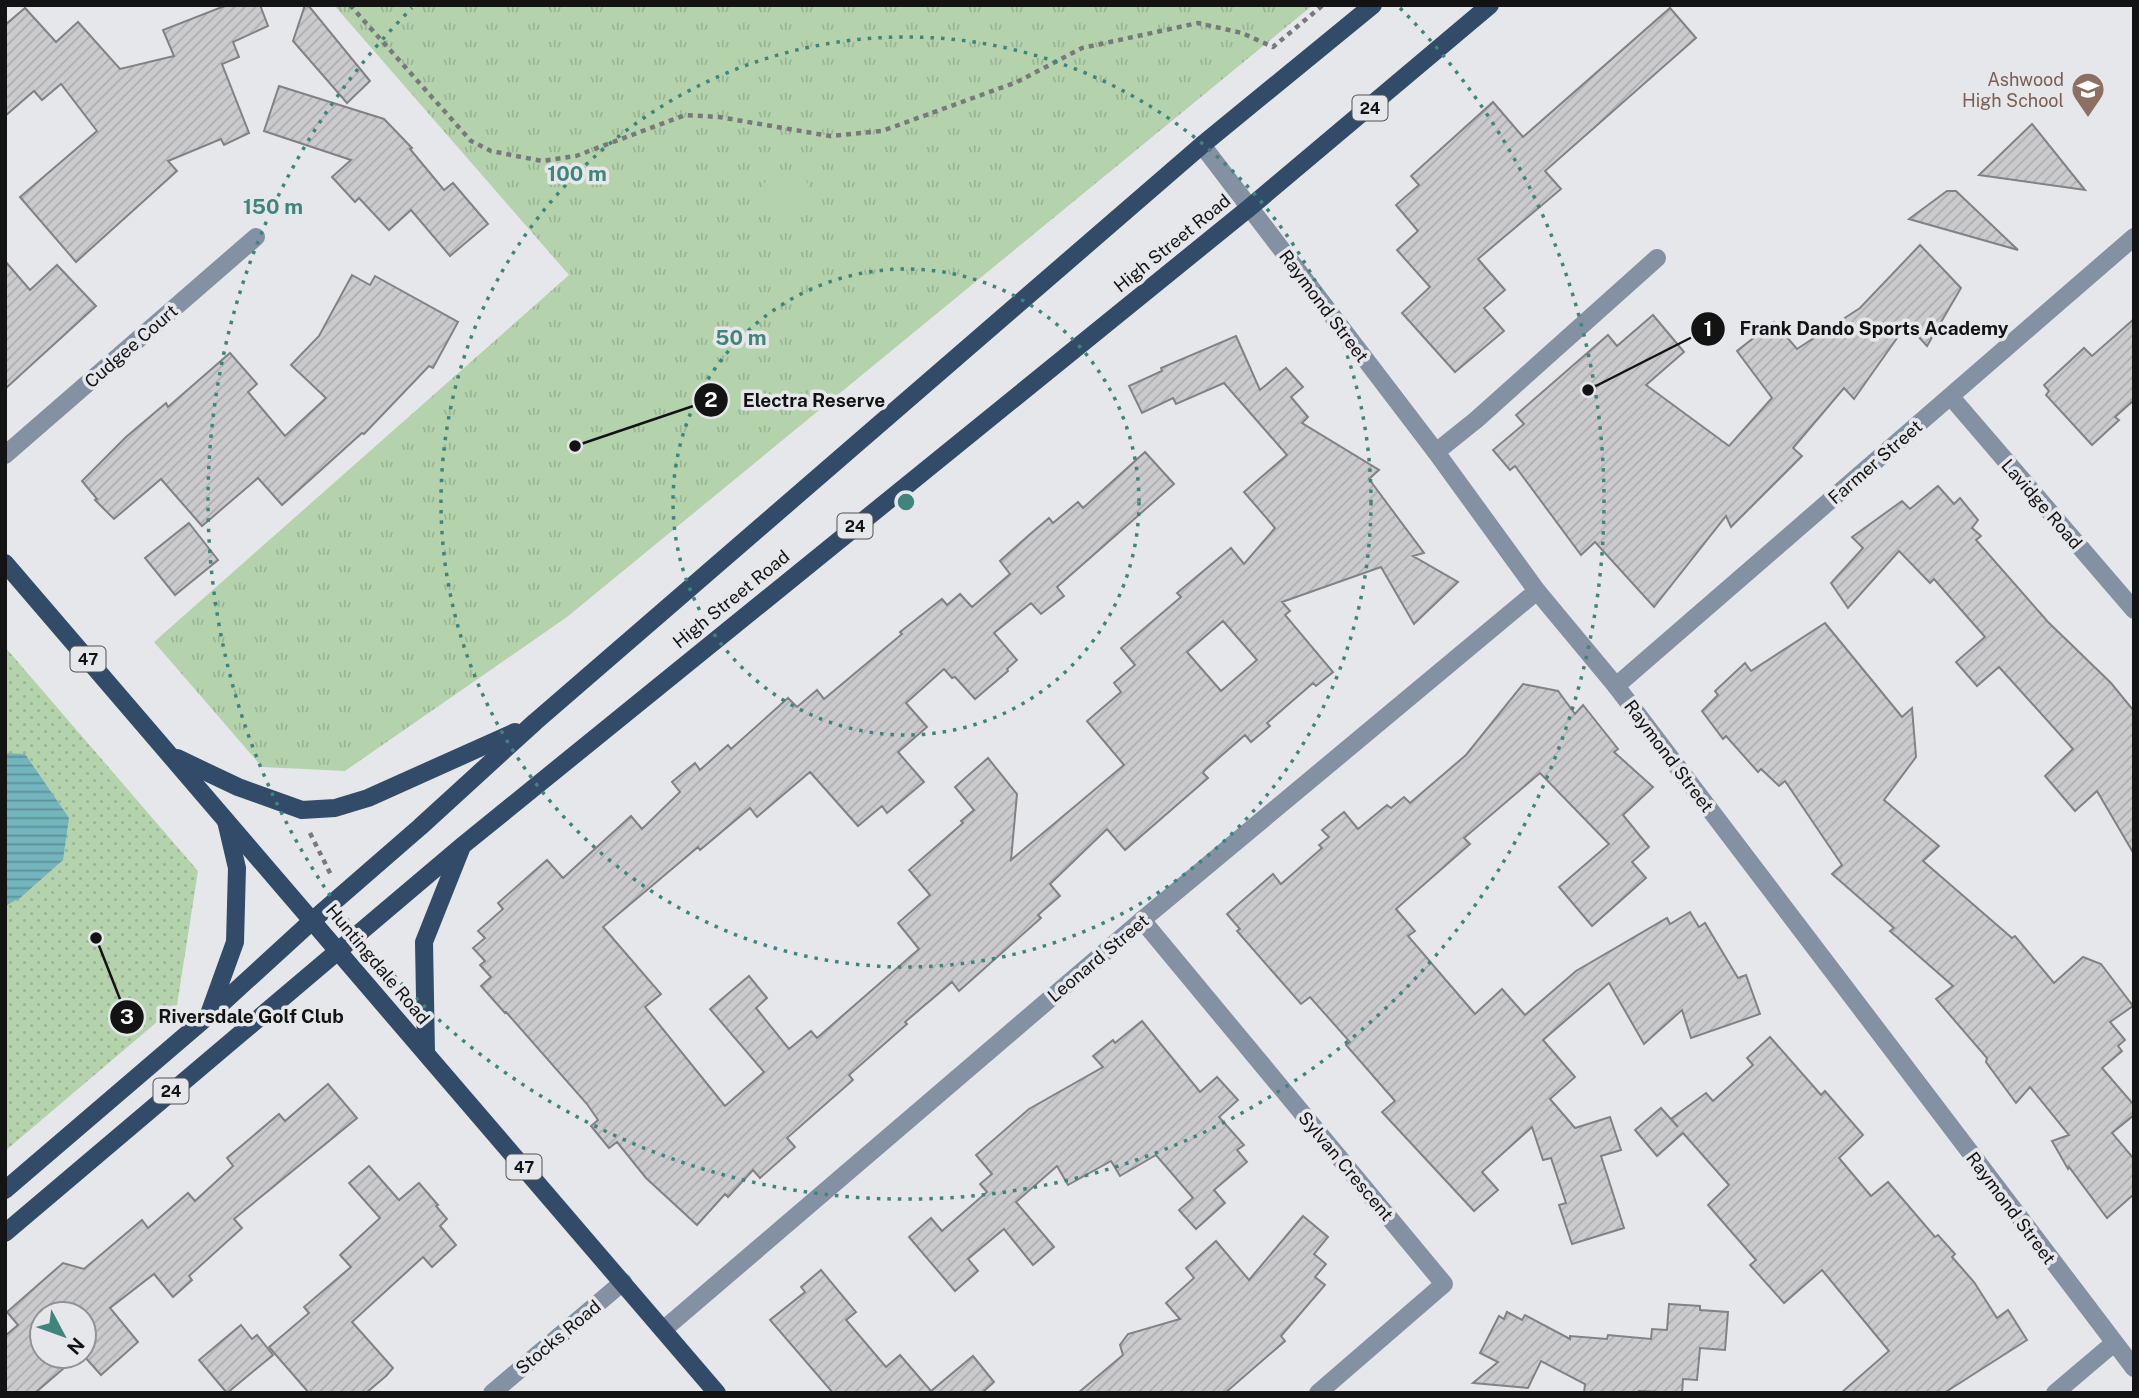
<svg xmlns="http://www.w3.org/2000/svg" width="2139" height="1398" font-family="'Public Sans',sans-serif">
<defs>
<pattern id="grass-dots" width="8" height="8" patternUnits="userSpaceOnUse" patternTransform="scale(1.75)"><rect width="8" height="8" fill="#b4d3ad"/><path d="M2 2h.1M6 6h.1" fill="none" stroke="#9ab494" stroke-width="1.8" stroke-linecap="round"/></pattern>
<pattern id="park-tufts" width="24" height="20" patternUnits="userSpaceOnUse" patternTransform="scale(1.75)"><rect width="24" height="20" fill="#b4d3ad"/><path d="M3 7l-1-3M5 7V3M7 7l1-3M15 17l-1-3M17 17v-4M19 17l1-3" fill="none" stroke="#9ab494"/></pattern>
<pattern id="water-rules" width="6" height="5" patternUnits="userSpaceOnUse" patternTransform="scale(1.75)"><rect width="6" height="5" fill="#73b4bd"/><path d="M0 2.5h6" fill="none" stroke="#5d9198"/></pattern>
<pattern id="building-hatch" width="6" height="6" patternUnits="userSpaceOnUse" patternTransform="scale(1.75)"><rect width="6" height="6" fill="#cbcbce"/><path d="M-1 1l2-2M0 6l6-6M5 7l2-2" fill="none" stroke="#adadb0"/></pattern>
</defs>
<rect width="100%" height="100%" fill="#e6e7ea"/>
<polygon fill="url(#grass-dots)" points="5,647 198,871 177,1005 5,1151"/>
<polygon fill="url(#park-tufts)" points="334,5 1313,5 567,617 345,771 262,767 154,642 569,275"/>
<polygon fill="#b4d3ad" points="803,170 810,192 801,213 761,205 758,191 767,180"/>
<polygon fill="url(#water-rules)" points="5,753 25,754 69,818 63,860 20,898 5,906"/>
<g fill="url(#building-hatch)" stroke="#828285" stroke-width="2" fill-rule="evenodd">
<polygon points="227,5 260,5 268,26 233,42 239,57 222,64 249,133 224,145 221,139 168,161 177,171 76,262 20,197 97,131 61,84 42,100 34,91 5,116 5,25 25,8 56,42 78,22 120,69 174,56 163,30"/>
<polygon points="305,5 308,5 370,81 347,103 293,41"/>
<polygon points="1670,8 1696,38 1545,171 1561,189 1478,259 1505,290 1484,308 1504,331 1455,372 1402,313 1430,287 1397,250 1418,231 1396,205 1419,185 1411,176 1493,102 1523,137"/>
<polygon points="279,86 384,119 412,148 410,149 444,190 453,183 488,224 450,256 411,210 389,230 359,198 355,202 332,177 351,160 264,131"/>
<polygon points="2032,124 2085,190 1979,175"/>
<polygon points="1947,191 1956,191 2018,250 1909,219"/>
<polygon points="1920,245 1961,288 1927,346 1907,324 1854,399 1844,388 1793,448 1802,456 1731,527 1726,516 1654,607 1595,542 1581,555 1515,466 1510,470 1493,450 1524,424 1516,415 1608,335 1617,346 1653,315 1684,352 1646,385 1729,446 1772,398 1737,351 1774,322 1797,349 1860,308"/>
<polygon points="5,261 30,290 57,265 96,306 5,389"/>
<polygon points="352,275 370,285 375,276 458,322 433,368 429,366 364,434 362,433 282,505 258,478 202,526 161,479 114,519 95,500 97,499 82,481 126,437 166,403 168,407 230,353 257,384 248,392 285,436 326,398 291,365 319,336"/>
<polygon points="2134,319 2134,400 2115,417 2119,420 2092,445 2046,395 2049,391 2044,385 2084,348 2092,356"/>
<path d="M1236,336l24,54 26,-22 17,19 -12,10 17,20 -6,6 77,47 -10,9 55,74 -11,3 45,26 -44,42 -33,-57 -99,35 8,9 -5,4 48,57 -17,14 -3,-3 -46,40 3,3 -19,16 -6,-7 -40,35 -2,3 5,5 -83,72 -18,-21 -57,55 10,12 -22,19 3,3 -82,73 -7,-9 -47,40 2,2 -58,51 4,5 -66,58 8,9 -35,31 -7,-8 -25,27 -3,-3 -28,31 -51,-47 -29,-36 -8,6 -18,-22 7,-6 -11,-16 -81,-92 -1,1 -24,-27 10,-9 -11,-12 5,-4 -12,-13 12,-10 -7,-7 25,-22 -5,-6 49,-43 16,18 68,-62 11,13 38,-37 -8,-10 23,-19 5,7 28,-25 3,4 57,-51 9,9 20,-17 7,9 78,-65 -2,-2 42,-33 5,6 13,-11 12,13 38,-33 -10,-13 28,-25 21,-18 4,5 25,-21 5,6 62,-56 29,32 -117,103 7,9 -23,18 -10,-11 -37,30 23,27 -10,9 1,2 -33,28 -20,-22 -3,1 -8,-9 -38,34 21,24 -29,25 26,30 -37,31 -5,-7 -24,20 -48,-54 -53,45 -7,-9 -50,42 -2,-3 -95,80 58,67 -16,13 80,99 39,-34 -54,-63 39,-33 18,22 -11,10 33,41 22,-18 6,7 102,-89 -21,-26 32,-28 -21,-25 54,-47 -2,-2 13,-11 -19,-23 33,-29 29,36 -6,66 113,-95 -37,-44 34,-29 -7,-9 21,-18 -14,-17 60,-51 -4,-4 54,-45 13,16 31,-36 -31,-36 43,-37 -63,-72 -48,21 -3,-6 -31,15 -13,-27 33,-15 -1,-3zM1223,621l34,39 -36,31 -34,-39z"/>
<polygon points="1938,486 1954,504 1960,498 1978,520 1972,528 1981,536 1976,540 2048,622 2111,683 2134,711 2134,854 2097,791 2075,811 2045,776 2073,749 1999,667 1977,686 1956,662 1985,637 1934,579 1930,583 1899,551 1848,608 1831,583 1863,548 1852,537 1902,501 1910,509"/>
<polygon points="189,523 218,560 175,595 145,558"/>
<polygon points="1825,623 1902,717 1912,708 1916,757 1884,800 1939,846 1923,861 2012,938 2015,936 2054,983 2083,957 2101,964 2133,1006 2110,1022 2125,1040 2118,1046 2122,1051 2102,1068 2134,1105 2134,1115 2112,1133 2134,1159 2134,1194 2107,1218 2069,1167 2068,1169 2052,1141 2069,1135 2030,1087 2016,1103 1986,1062 1987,1058 1936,999 1953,986 1890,931 1894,928 1832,874 1842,865 1785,781 1779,786 1761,769 1758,772 1726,736 1723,739 1702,711 1718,695 1715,691 1745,663 1751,671"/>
<polygon points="1523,684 1558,691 1575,714 1583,705 1618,749 1614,752 1653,787 1623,815 1649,847 1632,862 1646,878 1592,926 1559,887 1609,844 1540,773 1464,838 1470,844 1396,909 1415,931 1408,936 1475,1014 1502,989 1525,1015 1576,971 1667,918 1670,924 1690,912 1699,927 1705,923 1738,978 1746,975 1760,1014 1691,1038 1682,1010 1644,1044 1609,983 1543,1040 1575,1077 1550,1099 1575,1128 1610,1117 1621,1150 1601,1156 1624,1228 1572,1244 1559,1205 1566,1203 1551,1158 1543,1160 1532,1127 1482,1172 1498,1190 1474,1211 1382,1112 1395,1101 1346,1045 1350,1042 1310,997 1301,1004 1237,931 1240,929 1227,914 1273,874 1281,884 1322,848 1319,845 1329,837 1322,830 1344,812 1358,829 1387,805 1391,808 1404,797 1410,803 1466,755"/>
<polygon points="1142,1021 1200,1092 1217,1077 1238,1100 1219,1117 1244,1145 1237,1150 1247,1162 1214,1190 1225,1203 1196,1229 1179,1210 1193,1198 1156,1155 1120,1176 1111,1161 1068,1185 1057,1166 1016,1202 1054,1247 1033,1265 1004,1229 968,1259 978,1271 955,1291 909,1237 931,1218 942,1231 987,1192 980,1184 992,1174 976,1155 1029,1109 1103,1067 1093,1056 1113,1040 1115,1043"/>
<polygon points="1770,1037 1821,1095 1825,1091 1863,1135 1839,1158 1871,1196 1888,1182 1935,1237 1938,1235 1955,1254 1952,1257 1974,1282 1997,1318 2008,1310 2027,1340 1944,1393 1841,1393 1889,1351 1822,1270 1784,1303 1750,1265 1756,1260 1708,1205 1729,1185 1683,1133 1657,1156 1635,1130 1661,1108 1678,1127 1671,1119 1706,1093 1713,1101 1753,1065 1747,1058"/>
<polygon points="328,1084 357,1118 234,1219 242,1228 189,1276 192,1280 173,1297 154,1274 110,1308 138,1342 101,1375 84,1356 84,1314 42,1314 42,1356 78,1356 35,1393 5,1393 5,1336 18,1325 7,1312 63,1263 84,1269 142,1220 148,1228 188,1193 195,1201 233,1166 227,1158 279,1114 285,1121"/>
<polygon points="369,1166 399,1200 419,1183 438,1205 436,1206 447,1219 440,1226 456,1245 432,1267 423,1257 352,1322 393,1368 386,1376 366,1393 309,1393 269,1347 309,1313 304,1307 351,1267 340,1255 380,1218 349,1183"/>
<polygon points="1303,1216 1328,1237 1314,1254 1326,1264 1315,1277 1325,1285 1281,1336 1285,1341 1225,1393 1078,1393 1123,1355 1120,1345 1128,1334 1180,1319 1166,1303 1194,1278 1186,1268 1216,1241 1249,1280"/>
<polygon points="821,1270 856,1312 846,1320 886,1367 900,1355 931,1391 973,1356 994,1382 982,1393 833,1393 770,1320 805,1292 801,1287"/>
<polygon points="1669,1304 1700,1306 1700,1310 1728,1312 1725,1350 1700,1348 1697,1380 1683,1379 1682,1393 1639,1391 1639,1393 1584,1393 1585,1384 1541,1361 1528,1388 1473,1383 1498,1362 1480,1353 1499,1316 1504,1319 1507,1312 1522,1320 1525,1315 1570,1339 1570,1336 1607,1339 1608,1335 1651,1339 1652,1329 1667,1330"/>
<polygon points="241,1325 252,1339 257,1335 273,1355 227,1393 199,1360"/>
</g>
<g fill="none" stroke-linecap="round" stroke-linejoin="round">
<g stroke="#79797b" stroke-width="4.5" stroke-dasharray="5 5" stroke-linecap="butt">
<polyline points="350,5 471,141 491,151 542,161 576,156 685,115 719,117 830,136 882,131 1017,82 1082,48 1198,23 1242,33 1273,47 1323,5"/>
<polyline points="310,833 331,875"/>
</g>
<polyline stroke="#8391a2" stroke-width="18" points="1436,452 1476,420 1657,258"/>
<g stroke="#8391a2" stroke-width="18">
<polyline points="1202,145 1436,452 1537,591 1616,686 2134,1368"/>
<polyline points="1951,397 2134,610"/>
<polyline points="5,455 256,237"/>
<polyline points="1616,686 2134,237"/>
<polyline points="1142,920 1444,1284 1318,1393"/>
<polyline points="663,1330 1142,920 1537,591"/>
<polyline points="492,1393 623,1282"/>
<polyline points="2055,1393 2114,1343"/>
</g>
<g stroke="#324b68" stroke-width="18">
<polyline points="5,563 717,1393"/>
<polyline points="177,758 238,787 302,810 335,808 368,798 515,732"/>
<polyline points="209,1014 235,942 237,868 226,821"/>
<polyline points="426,1052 424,942 461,849"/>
<polyline points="5,1190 207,1017 313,920 420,827 535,722 1202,145 1373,5"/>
<path d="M5,1233c152,-130 305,-257 457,-387l787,-638 241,-203"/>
</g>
</g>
<g fill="none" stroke="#40857b" stroke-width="3.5" stroke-dasharray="3.5 7">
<circle cx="906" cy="502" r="233"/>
<circle cx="906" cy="502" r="465"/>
<path d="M1400 8A698 698 0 1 1 412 8"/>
</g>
<defs>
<symbol id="school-pin" viewBox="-11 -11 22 30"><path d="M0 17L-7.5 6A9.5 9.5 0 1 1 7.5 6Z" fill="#8d6e63" stroke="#e6e7ea"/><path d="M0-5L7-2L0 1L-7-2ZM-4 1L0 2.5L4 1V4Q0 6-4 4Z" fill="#fff"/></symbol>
</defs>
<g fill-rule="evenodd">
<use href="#school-pin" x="2069" y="70" width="38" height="52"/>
</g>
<g text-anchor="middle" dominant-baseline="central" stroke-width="7" stroke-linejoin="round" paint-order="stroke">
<g fill="#e6e7ea" stroke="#525354" stroke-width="2">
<rect x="1352.5" y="95.5" width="35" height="25" rx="5"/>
<rect x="837.5" y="513.5" width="35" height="25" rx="5"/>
<rect x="70.5" y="646.5" width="35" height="25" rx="5"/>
<rect x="153.5" y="1078.5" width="35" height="25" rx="5"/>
<rect x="506.5" y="1154.5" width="35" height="25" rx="5"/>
</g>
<g font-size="16" font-weight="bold" fill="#131314">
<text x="1370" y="108">24</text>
<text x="855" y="526">24</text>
<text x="88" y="659">47</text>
<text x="171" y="1091">24</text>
<text x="524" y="1167">47</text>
</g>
<g font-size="18" fill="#785e54" stroke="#e6e7ea" text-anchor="end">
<text x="2064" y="79">Ashwood<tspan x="2064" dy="21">High School</tspan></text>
</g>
<g font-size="18" fill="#131314" stroke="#e6e7ea">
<text transform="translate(1172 243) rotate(-39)">High Street Road</text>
<text transform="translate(1324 306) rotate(53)">Raymond Street</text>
<text transform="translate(131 346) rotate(-41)">Cudgee Court</text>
<text transform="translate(1875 462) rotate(-41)">Farmer Street</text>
<text transform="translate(2042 504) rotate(49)">Lavidge Road</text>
<text transform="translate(731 599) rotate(-39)">High Street Road</text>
<text transform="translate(1669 756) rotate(53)">Raymond Street</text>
<text transform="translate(1098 958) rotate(-40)">Leonard Street</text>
<text transform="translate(378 964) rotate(50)">Huntingdale Road</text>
<text transform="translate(1346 1166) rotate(50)">Sylvan Crescent</text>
<text transform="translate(2011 1208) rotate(53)">Raymond Street</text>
<text transform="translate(558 1337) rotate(-40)">Stocks Road</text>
</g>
</g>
<circle cx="906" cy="502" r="10" fill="#40857b" stroke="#e6e7ea" stroke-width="3.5"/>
<g font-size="21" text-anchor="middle" font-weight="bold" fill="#40857b" stroke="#e6e7ea" stroke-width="7" stroke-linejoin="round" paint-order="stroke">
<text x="577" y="181">100 m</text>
<text x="273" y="214">150 m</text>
<text x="741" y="345">50 m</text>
</g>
<path fill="none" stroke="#131314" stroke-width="2.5" d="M1588 390L1708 329M575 446L711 400M96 938L127 1017"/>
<g fill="#131314" stroke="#e6e7ea" stroke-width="2.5">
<circle cx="1588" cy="390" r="7"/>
<circle cx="575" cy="446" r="7"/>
<circle cx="96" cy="938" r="7"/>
<circle cx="1708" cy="329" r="18"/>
<circle cx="711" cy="400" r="18"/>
<circle cx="127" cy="1017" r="18"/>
</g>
<g font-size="21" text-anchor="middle" font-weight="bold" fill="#fff">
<text x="1708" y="336">1</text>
<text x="711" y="407">2</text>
<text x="127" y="1024">3</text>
</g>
<g font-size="19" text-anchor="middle" font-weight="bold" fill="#131314" stroke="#e6e7ea" stroke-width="7" stroke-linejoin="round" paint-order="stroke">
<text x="1874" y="335">Frank Dando Sports Academy</text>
<text x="814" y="407">Electra Reserve</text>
<text x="251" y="1023">Riversdale Golf Club</text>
</g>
<rect width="2139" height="1398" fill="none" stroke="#131314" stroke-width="14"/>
<g transform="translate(63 1335) rotate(131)"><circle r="33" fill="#e6e7ea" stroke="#929294" stroke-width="2"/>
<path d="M0-5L12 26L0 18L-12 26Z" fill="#40857b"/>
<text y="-10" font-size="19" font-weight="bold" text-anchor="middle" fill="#131314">N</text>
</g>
</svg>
